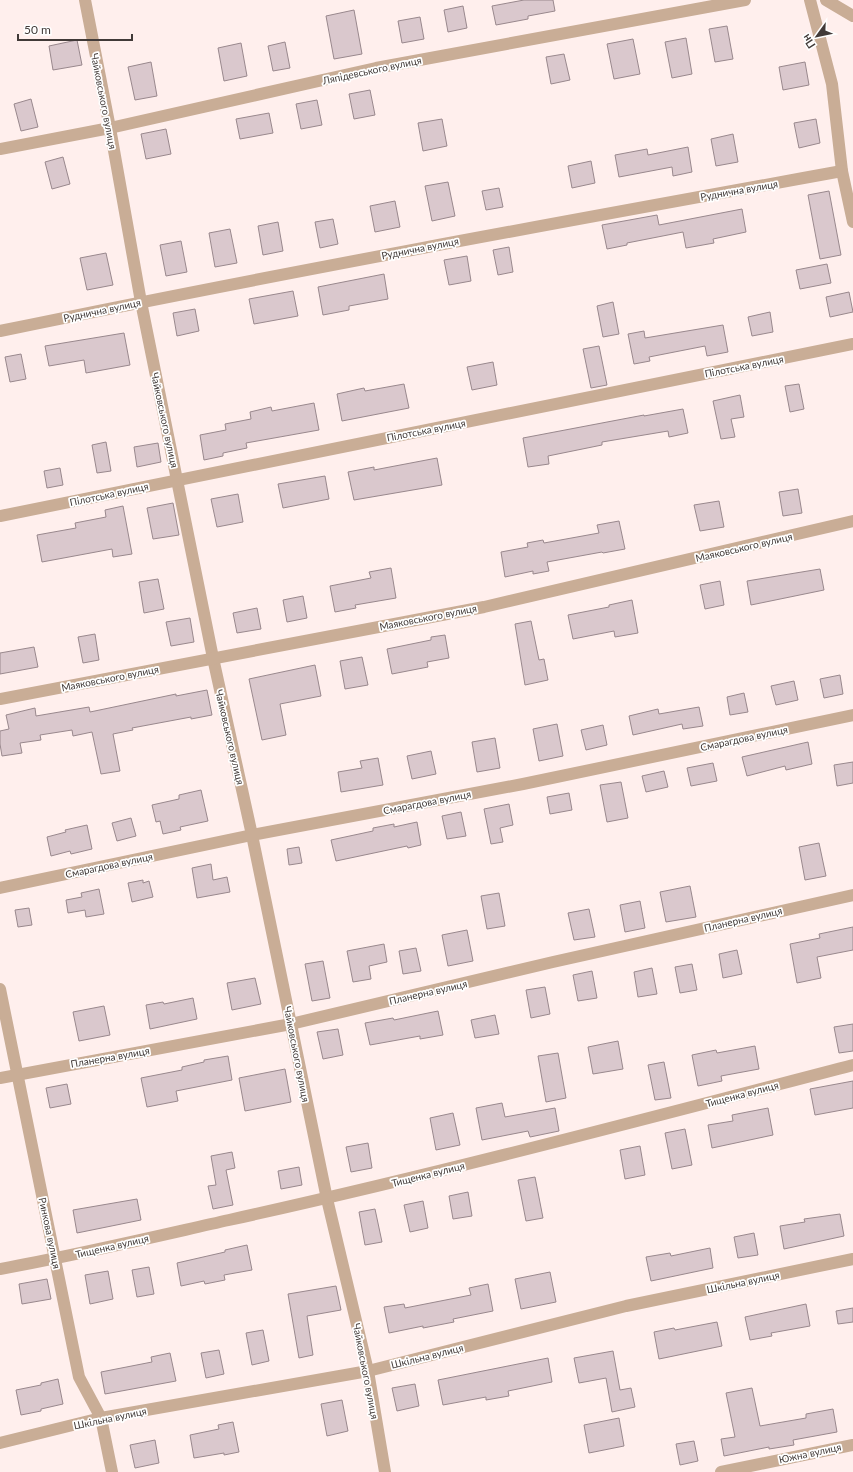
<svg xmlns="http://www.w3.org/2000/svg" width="853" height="1472" font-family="Lato,sans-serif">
<rect width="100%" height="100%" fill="#ffefed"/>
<g fill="#dac8cd" stroke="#99888d">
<polygon points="524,0 553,0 555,11 528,16 528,19 496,25 492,6"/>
<polygon points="463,6 467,28 448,32 444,10"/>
<polygon points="354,10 362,54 334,59 326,16"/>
<polygon points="420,17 424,39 402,43 398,21"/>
<polygon points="727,26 733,59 715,62 709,29"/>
<polygon points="686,38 692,74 672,78 665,42"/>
<polygon points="633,39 640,74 614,79 607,44"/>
<polygon points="77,40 82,65 53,70 49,46"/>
<polygon points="285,42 290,68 273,71 268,46"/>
<polygon points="241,43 247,76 224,81 218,48"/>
<polygon points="564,54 570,80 551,84 546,57"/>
<polygon points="151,62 157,96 135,100 128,67"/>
<polygon points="805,62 809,85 783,90 779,67"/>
<polygon points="370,90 375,115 354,119 349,94"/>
<polygon points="31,99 38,127 21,131 14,104"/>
<polygon points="317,100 322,125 301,129 296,104"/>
<polygon points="269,113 273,133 240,139 236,119"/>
<polygon points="442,119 447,146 423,151 418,123"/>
<polygon points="816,119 820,143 799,148 794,123"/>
<polygon points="166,129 171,154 146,159 141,134"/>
<polygon points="733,134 738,162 716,166 711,139"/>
<polygon points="688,147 692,172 673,176 672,167 619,177 615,155 647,149 648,155"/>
<polygon points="63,157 70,184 52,189 45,162"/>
<polygon points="591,161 595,183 572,188 568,166"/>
<polygon points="448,182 455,216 432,221 425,186"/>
<polygon points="499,188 503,207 486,210 482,191"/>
<polygon points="829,191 841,255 820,259 808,195"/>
<polygon points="395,201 400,227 375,232 370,206"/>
<polygon points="742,209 746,232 713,239 714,243 686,248 683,232 627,243 627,245 607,249 602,225 657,215 659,225"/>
<polygon points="333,219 338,244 320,248 315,222"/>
<polygon points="278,222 283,251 263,255 258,226"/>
<polygon points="230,229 237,263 215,267 209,233"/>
<polygon points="181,241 187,272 166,276 160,245"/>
<polygon points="509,247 513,272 498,275 493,250"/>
<polygon points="106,253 113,285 87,290 80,258"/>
<polygon points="467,256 471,281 449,285 444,260"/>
<polygon points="827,264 831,283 800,289 796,270"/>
<polygon points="384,274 388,299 349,306 349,310 323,315 318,287"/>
<polygon points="293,291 298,316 254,324 249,299"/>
<polygon points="849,292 853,312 830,317 826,297"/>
<polygon points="613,302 619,334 603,337 597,306"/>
<polygon points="195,309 199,331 177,336 173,313"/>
<polygon points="770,312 773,332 752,336 748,317"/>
<polygon points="723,325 728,352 707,356 705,346 649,357 650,361 634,364 628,334 644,331 645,338"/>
<polygon points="124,333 130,365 86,373 84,360 49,366 45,346"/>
<polygon points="599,346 607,385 591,388 583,349"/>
<polygon points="21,354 26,379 10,382 5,357"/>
<polygon points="493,362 497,385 472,390 467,367"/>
<polygon points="404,384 409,408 342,421 337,394 364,388 365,391"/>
<polygon points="799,384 804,409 790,412 785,386"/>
<polygon points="740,395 744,417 731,419 735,437 721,439 713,401"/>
<polygon points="314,403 319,430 246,443 247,448 223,453 223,456 204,460 200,435 226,430 225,424 251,419 250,412 271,407 272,411"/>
<polygon points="683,409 688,433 669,437 668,431 602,442 602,445 548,456 549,464 528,467 523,438 644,415 644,416"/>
<polygon points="106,442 111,471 97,473 92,445"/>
<polygon points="158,443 161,462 137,467 134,447"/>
<polygon points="437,458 442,485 354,500 348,472 374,467 374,470"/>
<polygon points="60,468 63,485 47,488 44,471"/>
<polygon points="325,476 329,499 283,508 278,484"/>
<polygon points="798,489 802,513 783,516 779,492"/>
<polygon points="238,494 243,522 217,527 211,499"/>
<polygon points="719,501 724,527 700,531 694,505"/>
<polygon points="173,503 179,535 153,539 147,508"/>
<polygon points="123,506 132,554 113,557 112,549 42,562 37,535 76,528 75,523 106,517 105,510"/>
<polygon points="619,521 625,549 603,553 602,552 547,562 549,571 533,574 533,571 505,577 501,552 528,547 527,543 543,540 544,543 599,533 597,525"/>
<polygon points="391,568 396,598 355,605 356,608 335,612 330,586 371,578 369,572"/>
<polygon points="820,569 824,590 751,605 747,581"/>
<polygon points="158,579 164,609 144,613 139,582"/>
<polygon points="720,581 724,605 705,609 700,585"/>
<polygon points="303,596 307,618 287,622 283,600"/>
<polygon points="632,600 638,633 615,637 614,631 573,639 568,615 609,607 609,605"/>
<polygon points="257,608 261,629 237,633 233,613"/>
<polygon points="190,618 194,642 171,646 166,622"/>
<polygon points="531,621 539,660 544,659 548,680 525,685 515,624"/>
<polygon points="95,634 99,660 83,663 78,637"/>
<polygon points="445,635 449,658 427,662 428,667 392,674 387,649 431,640 431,637"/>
<polygon points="34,647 38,667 0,674 0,653"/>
<polygon points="362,657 368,685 345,689 340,661"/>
<polygon points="315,665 321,696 280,704 286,735 262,740 249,679"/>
<polygon points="840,675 843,694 824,698 820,679"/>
<polygon points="794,681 798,700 776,705 771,686"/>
<polygon points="207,690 212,715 191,719 191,717 132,728 133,730 113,734 120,771 101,774 92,732 73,736 72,730 40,735 41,740 20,743 22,753 2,756 0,744 0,731 9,729 6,715 35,708 36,716 89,707 90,712 176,694 176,696"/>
<polygon points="744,693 748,712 730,715 727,697"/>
<polygon points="699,707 703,726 683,729 682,724 633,735 629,716 658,709 659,714"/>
<polygon points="557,724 563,756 539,761 533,729"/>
<polygon points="603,725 607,745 586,750 581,730"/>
<polygon points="495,738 500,768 477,772 472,742"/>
<polygon points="808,742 812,764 786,770 785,766 747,776 742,757"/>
<polygon points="431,751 436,774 412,779 407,756"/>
<polygon points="378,758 383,785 341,792 338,772 362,768 360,761"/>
<polygon points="853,762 853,783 837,786 834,765"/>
<polygon points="713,763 717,781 691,786 687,768"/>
<polygon points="664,771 668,787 646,792 642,776"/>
<polygon points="621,782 628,818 607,822 600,785"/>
<polygon points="201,790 208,821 180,827 181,830 163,834 160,821 156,822 152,805 179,799 179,795"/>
<polygon points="569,793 572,810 550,814 547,797"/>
<polygon points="509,804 513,825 500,828 503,842 491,844 484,809"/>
<polygon points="461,812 466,836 447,839 442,816"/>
<polygon points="131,818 136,836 117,841 112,823"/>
<polygon points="417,822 421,845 408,848 407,846 336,861 331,840 373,831 373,828 394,824 394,827"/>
<polygon points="87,825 92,849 71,854 70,851 51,856 47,837 66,832 65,830"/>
<polygon points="819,843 826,876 805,880 799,847"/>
<polygon points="299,847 302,863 289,865 287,849"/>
<polygon points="211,864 213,880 227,877 230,892 197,898 192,868"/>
<polygon points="143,880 143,883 149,881 153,897 132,902 128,883"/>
<polygon points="690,886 696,917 666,922 660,892"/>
<polygon points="99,889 104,914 86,917 85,910 68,913 66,900 82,897 81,893"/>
<polygon points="499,893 505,926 487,929 481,896"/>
<polygon points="640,901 645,928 625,932 620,905"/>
<polygon points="29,908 32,925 18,927 15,910"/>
<polygon points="589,909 595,937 574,940 568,913"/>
<polygon points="853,927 853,950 817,957 821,978 797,983 790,944 820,938 819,934"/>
<polygon points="467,930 473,961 448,966 442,935"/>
<polygon points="384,944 387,962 369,966 371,979 353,982 347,951"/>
<polygon points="416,948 421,971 403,974 399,951"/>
<polygon points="737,950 742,974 723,978 719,954"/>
<polygon points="323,961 330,998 312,1001 305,964"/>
<polygon points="692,964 697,990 680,993 675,967"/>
<polygon points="652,968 657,994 638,997 634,972"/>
<polygon points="592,971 597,998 578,1001 573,975"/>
<polygon points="255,978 261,1004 232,1010 227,983"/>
<polygon points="545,987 550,1014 531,1018 526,990"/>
<polygon points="193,998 197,1019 150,1029 146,1005 163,1002 164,1004"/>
<polygon points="104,1006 110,1035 79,1041 73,1012"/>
<polygon points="438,1011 443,1035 420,1039 420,1036 370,1045 365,1023 393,1018 394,1020"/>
<polygon points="495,1015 499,1034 475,1038 471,1020"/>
<polygon points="853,1024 853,1051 839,1053 834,1027"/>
<polygon points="338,1029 343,1055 323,1059 317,1032"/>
<polygon points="618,1041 623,1069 593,1074 588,1047"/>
<polygon points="755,1046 759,1069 721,1076 722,1081 698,1086 692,1055 716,1050 717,1053"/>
<polygon points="558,1053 566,1098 546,1102 538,1056"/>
<polygon points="228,1056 232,1080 176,1091 178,1101 147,1107 141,1078 182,1070 182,1067 204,1062 204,1060"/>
<polygon points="664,1062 671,1098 655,1100 648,1065"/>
<polygon points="285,1069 291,1102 245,1111 239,1078"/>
<polygon points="853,1081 853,1108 815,1115 810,1089"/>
<polygon points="67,1084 71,1104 50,1108 46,1088"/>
<polygon points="502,1103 505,1117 555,1108 559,1131 530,1137 528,1131 482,1140 476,1108"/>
<polygon points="768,1108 773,1135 712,1148 708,1125 733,1121 732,1115"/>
<polygon points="453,1113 460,1145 436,1150 430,1118"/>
<polygon points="685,1129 692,1165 672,1169 665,1133"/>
<polygon points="368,1143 372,1168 351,1172 346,1147"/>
<polygon points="640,1146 645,1175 625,1179 620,1150"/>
<polygon points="232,1152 235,1168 226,1170 233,1205 213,1209 208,1186 216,1185 211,1156"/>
<polygon points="299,1167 302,1185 281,1189 278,1171"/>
<polygon points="535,1177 543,1218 526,1221 518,1180"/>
<polygon points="468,1192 472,1216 453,1219 449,1196"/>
<polygon points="137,1199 141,1220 77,1233 73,1210"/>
<polygon points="423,1201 428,1228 410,1232 404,1205"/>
<polygon points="375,1209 382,1242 365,1245 359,1212"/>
<polygon points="840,1214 844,1236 784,1249 780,1226 805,1222 804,1219"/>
<polygon points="754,1233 758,1255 738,1258 734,1237"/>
<polygon points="247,1245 252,1270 224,1275 225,1280 205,1284 204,1281 181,1286 177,1263 225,1252 225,1250"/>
<polygon points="710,1248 713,1268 651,1281 646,1257 670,1253 671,1256"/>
<polygon points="149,1267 154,1294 137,1297 132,1270"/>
<polygon points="108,1271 113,1299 90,1304 85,1275"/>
<polygon points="550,1272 556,1302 521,1309 515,1279"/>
<polygon points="47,1279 51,1299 22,1304 19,1284"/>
<polygon points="488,1284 493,1311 453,1319 454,1322 423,1328 423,1326 389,1333 384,1307 404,1304 405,1308 471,1295 469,1288"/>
<polygon points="336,1286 341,1310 307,1316 313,1355 299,1358 288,1294"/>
<polygon points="806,1304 810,1326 771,1333 772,1336 750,1340 745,1317"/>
<polygon points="853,1308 853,1322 838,1324 836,1311"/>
<polygon points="717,1322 722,1346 659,1359 654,1332 674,1328 675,1330"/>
<polygon points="263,1330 269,1361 252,1365 246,1333"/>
<polygon points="219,1350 224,1374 206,1378 201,1353"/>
<polygon points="613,1351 620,1390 631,1388 635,1407 612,1412 606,1378 579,1383 574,1358"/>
<polygon points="170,1353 176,1381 105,1394 101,1372 152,1362 151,1357"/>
<polygon points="548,1358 552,1382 508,1391 509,1396 486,1400 486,1397 443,1405 438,1380"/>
<polygon points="58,1379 63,1404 41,1409 41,1411 21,1415 16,1390 41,1385 41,1383"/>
<polygon points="415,1384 419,1406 397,1411 392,1388"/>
<polygon points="752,1388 760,1426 806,1418 806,1414 833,1409 837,1432 793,1440 794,1445 769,1449 769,1447 724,1456 721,1439 735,1437 726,1393"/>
<polygon points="342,1400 348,1431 327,1436 321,1404"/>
<polygon points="619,1418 624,1446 589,1453 584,1425"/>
<polygon points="233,1422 239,1452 224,1455 224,1453 194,1458 190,1435 219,1429 218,1425"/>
<polygon points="155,1440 159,1463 135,1468 130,1445"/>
<polygon points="694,1441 698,1461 680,1465 676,1444"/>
</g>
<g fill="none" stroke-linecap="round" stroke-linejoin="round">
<g stroke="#c9ad96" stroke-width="12">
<polyline points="85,0 110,128 141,302 213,658 252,835 327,1199 368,1371 385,1472"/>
<polyline points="810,0 832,84 842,171 853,222"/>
<polyline points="826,0 853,16"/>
<polyline points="0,149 110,128 376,68 745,0"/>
<path d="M0,331c280,-58 561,-109 842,-160"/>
<polyline points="0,516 853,344"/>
<polyline points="0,699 484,607 853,521"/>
<polyline points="0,888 252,835 523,784 853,715"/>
<polyline points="0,989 79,1377 101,1418 112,1472"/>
<polyline points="0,1078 291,1024 553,962 853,895"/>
<path d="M0,1269c77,-14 153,-32 229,-49 209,-46 416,-101 624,-155"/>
<polyline points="0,1443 101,1418 368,1371 626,1306 853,1259"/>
<polyline points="721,1472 853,1445"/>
</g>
</g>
<g text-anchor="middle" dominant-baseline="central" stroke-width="3.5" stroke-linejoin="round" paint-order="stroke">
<g font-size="10" fill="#413a38" stroke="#fff">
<text transform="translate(372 70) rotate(-12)">Ляпідевського вулиця</text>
<text transform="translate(104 101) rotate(79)">Чайковського вулиця</text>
<text transform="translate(739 190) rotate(-10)">Руднична вулиця</text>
<text transform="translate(420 248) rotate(-11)">Руднична вулиця</text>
<text transform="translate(102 310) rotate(-12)">Руднична вулиця</text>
<text transform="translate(744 366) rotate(-11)">Пілотська вулиця</text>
<text transform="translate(165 420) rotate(78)">Чайковського вулиця</text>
<text transform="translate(426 430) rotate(-11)">Пілотська вулиця</text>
<text transform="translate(109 494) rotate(-12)">Пілотська вулиця</text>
<text transform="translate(744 547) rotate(-13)">Маяковського вулиця</text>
<text transform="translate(428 617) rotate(-11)">Маяковського вулиця</text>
<text transform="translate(110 678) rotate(-11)">Маяковського вулиця</text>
<text transform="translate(230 737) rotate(77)">Чайковського вулиця</text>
<text transform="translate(744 738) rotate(-12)">Смарагдова вулиця</text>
<text transform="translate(427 802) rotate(-11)">Смарагдова вулиця</text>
<text transform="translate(109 865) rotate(-12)">Смарагдова вулиця</text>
<text transform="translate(743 919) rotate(-13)">Планерна вулиця</text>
<text transform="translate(428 992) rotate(-13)">Планерна вулиця</text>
<text transform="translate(297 1054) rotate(79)">Чайковського вулиця</text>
<text transform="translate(110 1057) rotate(-10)">Планерна вулиця</text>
<text transform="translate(742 1094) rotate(-15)">Тищенка вулиця</text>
<text transform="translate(428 1174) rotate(-14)">Тищенка вулиця</text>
<text transform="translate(50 1233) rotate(78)">Ринкова вулиця</text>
<text transform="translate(112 1246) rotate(-13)">Тищенка вулиця</text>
<text transform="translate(743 1282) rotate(-12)">Шкільна вулиця</text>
<text transform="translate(427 1356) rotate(-14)">Шкільна вулиця</text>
<text transform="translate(366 1371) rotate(79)">Чайковського вулиця</text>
<text transform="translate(110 1418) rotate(-12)">Шкільна вулиця</text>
<text transform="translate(810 1453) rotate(-12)">Южна вулиця</text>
</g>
</g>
<g transform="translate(817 36) rotate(237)" stroke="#ffffff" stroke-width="3" paint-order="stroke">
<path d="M0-3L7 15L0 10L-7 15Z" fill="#413a38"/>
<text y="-6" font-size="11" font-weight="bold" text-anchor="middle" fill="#413a38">Пн</text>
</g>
<path d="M18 34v6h114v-6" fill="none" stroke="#413a38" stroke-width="2"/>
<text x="24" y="34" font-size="12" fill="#413a38" stroke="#ffffff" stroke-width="3" paint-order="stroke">50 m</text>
</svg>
